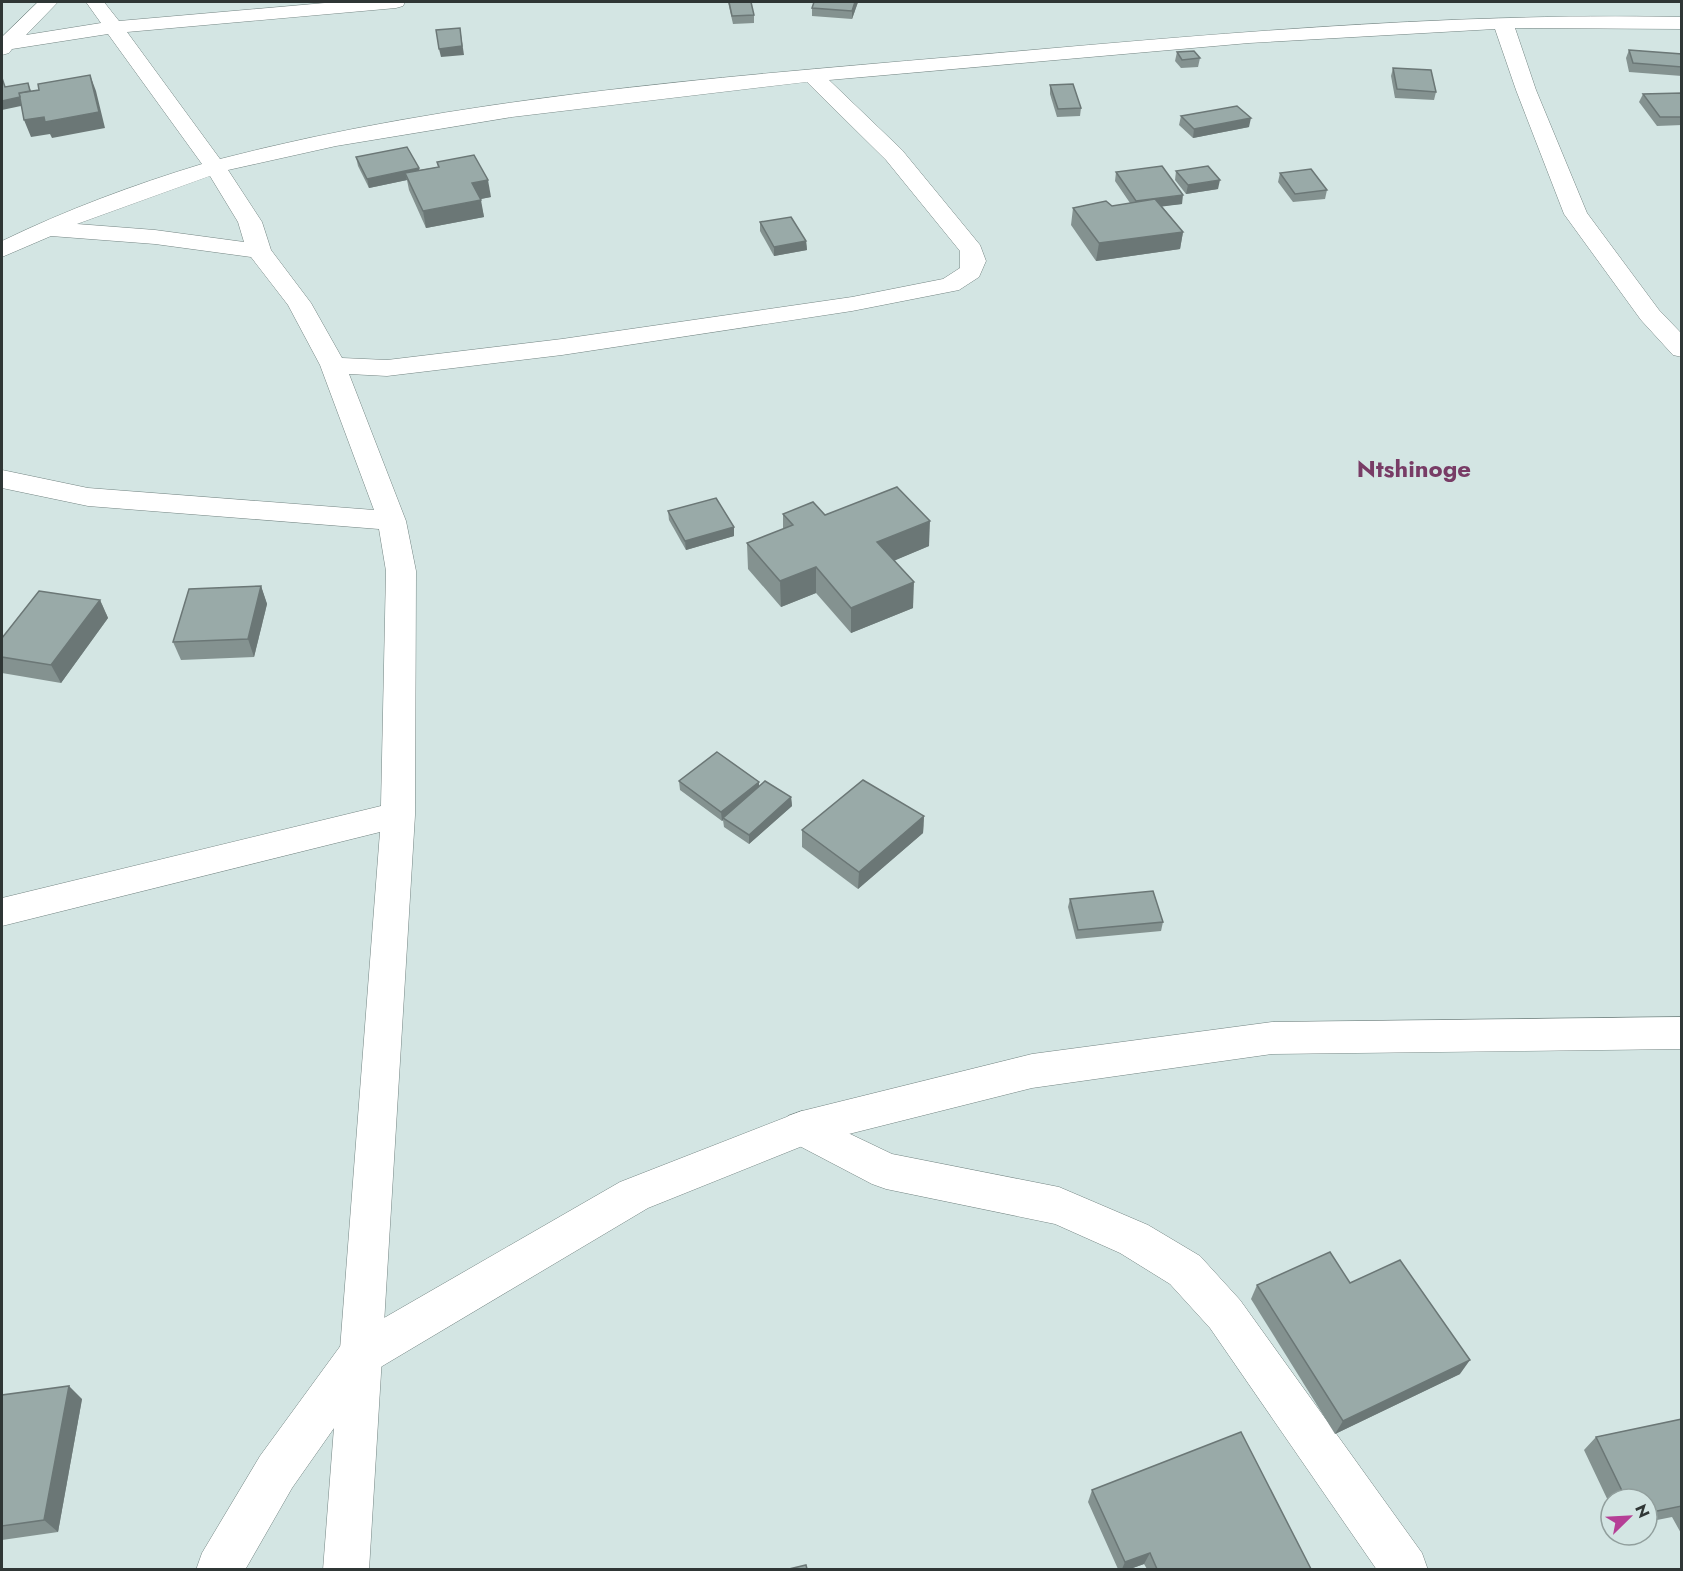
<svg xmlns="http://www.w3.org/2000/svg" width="1683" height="1571" font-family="Jost,sans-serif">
<rect width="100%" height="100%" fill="#d3e5e3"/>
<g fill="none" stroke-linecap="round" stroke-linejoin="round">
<defs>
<g id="minor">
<path d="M38,2h20l-32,33 75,-12 -15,-21h18l15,19 217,-19h69l-2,4 -7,2 -269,24 93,127c235,-61 490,-81 732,-102 243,-21 485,-45 730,-40v12l-167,-1 21,62 51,123 72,97 23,24v23l-9,-2 -32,-35 -77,-106 -48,-124 -21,-61 -246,14 -420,37 73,70 78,95 6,16 -7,16 -20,13 -107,21 -290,44 -175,21 -38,-2 57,147 10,50 -1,244 -46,755h-46l57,-738 -378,94v-28l379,-92 5,-235 -7,-42 -291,-23 -86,-18v-18l86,18 286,22 -54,-145 -32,-60 -37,-48 -96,-13 -104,-8 -49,21v-16c64,-31 131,-56 200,-77l-94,-130 -96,15 -3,4 -7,2v-18zM807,82l79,78 74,91v17l-17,11 -91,18 -290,42 -175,21 -45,-2 -31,-55 -40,-53 -9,-28 -34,-52 108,-24 176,-29zM210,176l28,46 6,20 -89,-12 -78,-6z"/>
<polygon points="802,1111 892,1154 1059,1187 1148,1225 1200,1256 1240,1300 1422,1553 1428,1570 1377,1570 1210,1328 1170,1284 1120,1253 1055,1224 886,1189 872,1184 788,1140 783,1128 788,1116"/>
</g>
<polygon id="tertiary" points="1682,1017 1682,1049 1272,1054 1032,1088 805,1145 648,1208 374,1371 292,1488 245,1570 196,1570 202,1553 260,1456 344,1341 620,1182 802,1111 1032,1054 1272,1022"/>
</defs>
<use href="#minor" stroke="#748583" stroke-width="1"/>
<use href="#tertiary" stroke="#748583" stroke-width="1"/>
<use href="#minor" fill="#fff" fill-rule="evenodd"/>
<use href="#tertiary" fill="#fff" fill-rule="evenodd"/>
</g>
<g fill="#849290">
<polygon points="728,2 751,2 754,15 754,23 733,24"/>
<polygon points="814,2 858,2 852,19 812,16 812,8"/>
<polygon points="1629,50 1682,54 1682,76 1629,72 1626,58"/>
<polygon points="1177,52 1200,58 1198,67 1181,68 1175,61"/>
<polygon points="1393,68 1436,92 1434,100 1395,98 1391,76"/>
<polygon points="1050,85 1081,108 1080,116 1057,117 1050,94"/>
<polygon points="1682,93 1682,125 1657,126 1639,102 1643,94"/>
<polygon points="1181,116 1249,127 1193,138 1179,125"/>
<polygon points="356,157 419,170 438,167 437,162 491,197 480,199 484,217 426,228 409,190 407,180 369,188 358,166"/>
<polygon points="1176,171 1218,189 1186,194 1175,180"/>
<polygon points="1116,172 1182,204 1162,206 1183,232 1180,249 1096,261 1071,225 1073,208 1112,206 1130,203 1115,181"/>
<polygon points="1280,173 1327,190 1325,199 1293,202 1278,182"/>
<polygon points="760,222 806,241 807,250 774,256 760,231"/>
<polygon points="668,511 734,527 734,536 686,550 669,520"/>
<polygon points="783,514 825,515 929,546 895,560 913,608 851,633 816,593 781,607 748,569 747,543 783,529"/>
<polygon points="261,586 267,604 254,657 181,660 173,642"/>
<polygon points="100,600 108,618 61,683 2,673 2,638"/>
<polygon points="679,781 759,782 759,786 791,797 792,806 749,844 724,827 723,820 722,821 680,790"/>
<polygon points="924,816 923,833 858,889 802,847 802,830"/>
<polygon points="1070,899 1163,922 1161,931 1076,939 1068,907"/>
<polygon points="1350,1283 1460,1374 1335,1434 1251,1299 1257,1285"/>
<polygon points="2,1395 82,1399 58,1532 2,1540"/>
<polygon points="1682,1419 1682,1535 1672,1517 1647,1522 1647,1499 1611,1499 1611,1507 1584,1450 1596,1437"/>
<polygon points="1092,1490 1311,1569 1147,1569 1144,1564 1130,1569 1118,1569 1088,1502"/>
</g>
<g fill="#6b7776">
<polygon points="855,2 858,2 852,19 852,11"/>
<polygon points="460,28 464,55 441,57 439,49"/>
<polygon points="90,75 96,91 105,128 52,138 50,134 31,137 24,120"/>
<polygon points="28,83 35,103 2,110 2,101"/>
<polygon points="1251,118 1249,127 1193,138 1194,129"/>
<polygon points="419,168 421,177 405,173 407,180 369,188 367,179"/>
<polygon points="488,180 491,197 476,200 472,183"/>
<polygon points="1220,180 1218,189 1186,194 1188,185"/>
<polygon points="1183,195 1182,204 1135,210 1136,201"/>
<polygon points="481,200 484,217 426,228 423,211"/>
<polygon points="1183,232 1180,249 1096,261 1099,243"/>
<polygon points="806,241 807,250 774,256 774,247"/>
<polygon points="930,521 929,546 877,568 877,542"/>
<polygon points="734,527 734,536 686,550 685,541"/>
<polygon points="816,567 816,593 781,607 780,581"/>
<polygon points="914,582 913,608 851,633 851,608"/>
<polygon points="261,586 267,604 254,657 248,639"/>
<polygon points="100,600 108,618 61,683 51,665"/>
<polygon points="759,782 759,791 723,818 723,820 722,821 721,812"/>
<polygon points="791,797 792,806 749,844 749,835"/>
<polygon points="924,816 923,833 858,889 859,872"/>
<polygon points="1470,1360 1460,1374 1335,1434 1343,1421"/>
<polygon points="69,1386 82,1399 58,1532 44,1520"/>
<polygon points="1150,1553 1144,1564 1130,1569 1122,1569 1125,1562"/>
</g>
<g fill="#99aaa8" stroke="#6b7776" stroke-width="1.5">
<polygon points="729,2 751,2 754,15 732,16"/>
<polygon points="814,2 855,2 852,11 812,8"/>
<polygon points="460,28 462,46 439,49 436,30"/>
<polygon points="1629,50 1682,54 1682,67 1633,63"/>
<polygon points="1194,51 1200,58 1182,60 1177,52"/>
<polygon points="1393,68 1431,70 1436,92 1397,89"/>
<polygon points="90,75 99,112 45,122 44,117 24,120 19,93 39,90 38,84"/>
<polygon points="2,78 5,87 28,83 30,91 19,93 20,97 2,101"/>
<polygon points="1073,84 1081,108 1058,109 1050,85"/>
<polygon points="1682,93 1682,117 1660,117 1643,94"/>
<polygon points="1237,106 1251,118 1194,129 1181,116"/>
<polygon points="407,147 419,168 367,179 356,157"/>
<polygon points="474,155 488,180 472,183 481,200 423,211 405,173 439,167 437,162"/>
<polygon points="1162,166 1183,195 1136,201 1116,172"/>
<polygon points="1208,166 1220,180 1188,185 1176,171"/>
<polygon points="1311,169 1327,190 1295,194 1280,173"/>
<polygon points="1155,199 1183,232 1099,243 1073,208 1106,201 1112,206"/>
<polygon points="791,217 806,241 774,247 760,222"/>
<polygon points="897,487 930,521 877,542 914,582 851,608 816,567 780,581 747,543 793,525 783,514 813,502 825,515"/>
<polygon points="716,498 734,527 685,541 668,511"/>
<polygon points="261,586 248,639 173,642 189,589"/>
<polygon points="39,591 100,600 51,665 2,657 2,638"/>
<polygon points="717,752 759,782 721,812 679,781"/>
<polygon points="863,780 924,816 859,872 802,830"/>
<polygon points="765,781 791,797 749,835 723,818"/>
<polygon points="1153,891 1163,922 1078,930 1070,899"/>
<polygon points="1330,1252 1350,1283 1400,1260 1470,1360 1343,1421 1257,1285"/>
<polygon points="69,1386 44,1520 2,1526 2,1395"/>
<polygon points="1682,1419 1682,1506 1647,1513 1647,1499 1626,1499 1596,1437"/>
<polygon points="1241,1432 1311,1569 1157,1569 1150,1553 1125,1562 1092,1490"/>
<polygon points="806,1565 807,1569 789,1569"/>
</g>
<g text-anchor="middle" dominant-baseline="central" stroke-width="4.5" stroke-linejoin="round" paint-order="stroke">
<g font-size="24" font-weight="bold" fill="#783c66" stroke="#d3e5e3">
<text x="1414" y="468">Ntshinoge</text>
</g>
</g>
<rect width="1683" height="1571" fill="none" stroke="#2f3635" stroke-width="6"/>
<g transform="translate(1629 1517) rotate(66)"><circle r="28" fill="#d3e5e3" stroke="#919f9d" stroke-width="1.5"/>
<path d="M0-4.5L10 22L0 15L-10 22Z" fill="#b53f96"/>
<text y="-9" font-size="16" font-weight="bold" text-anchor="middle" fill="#2f3635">N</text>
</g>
</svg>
